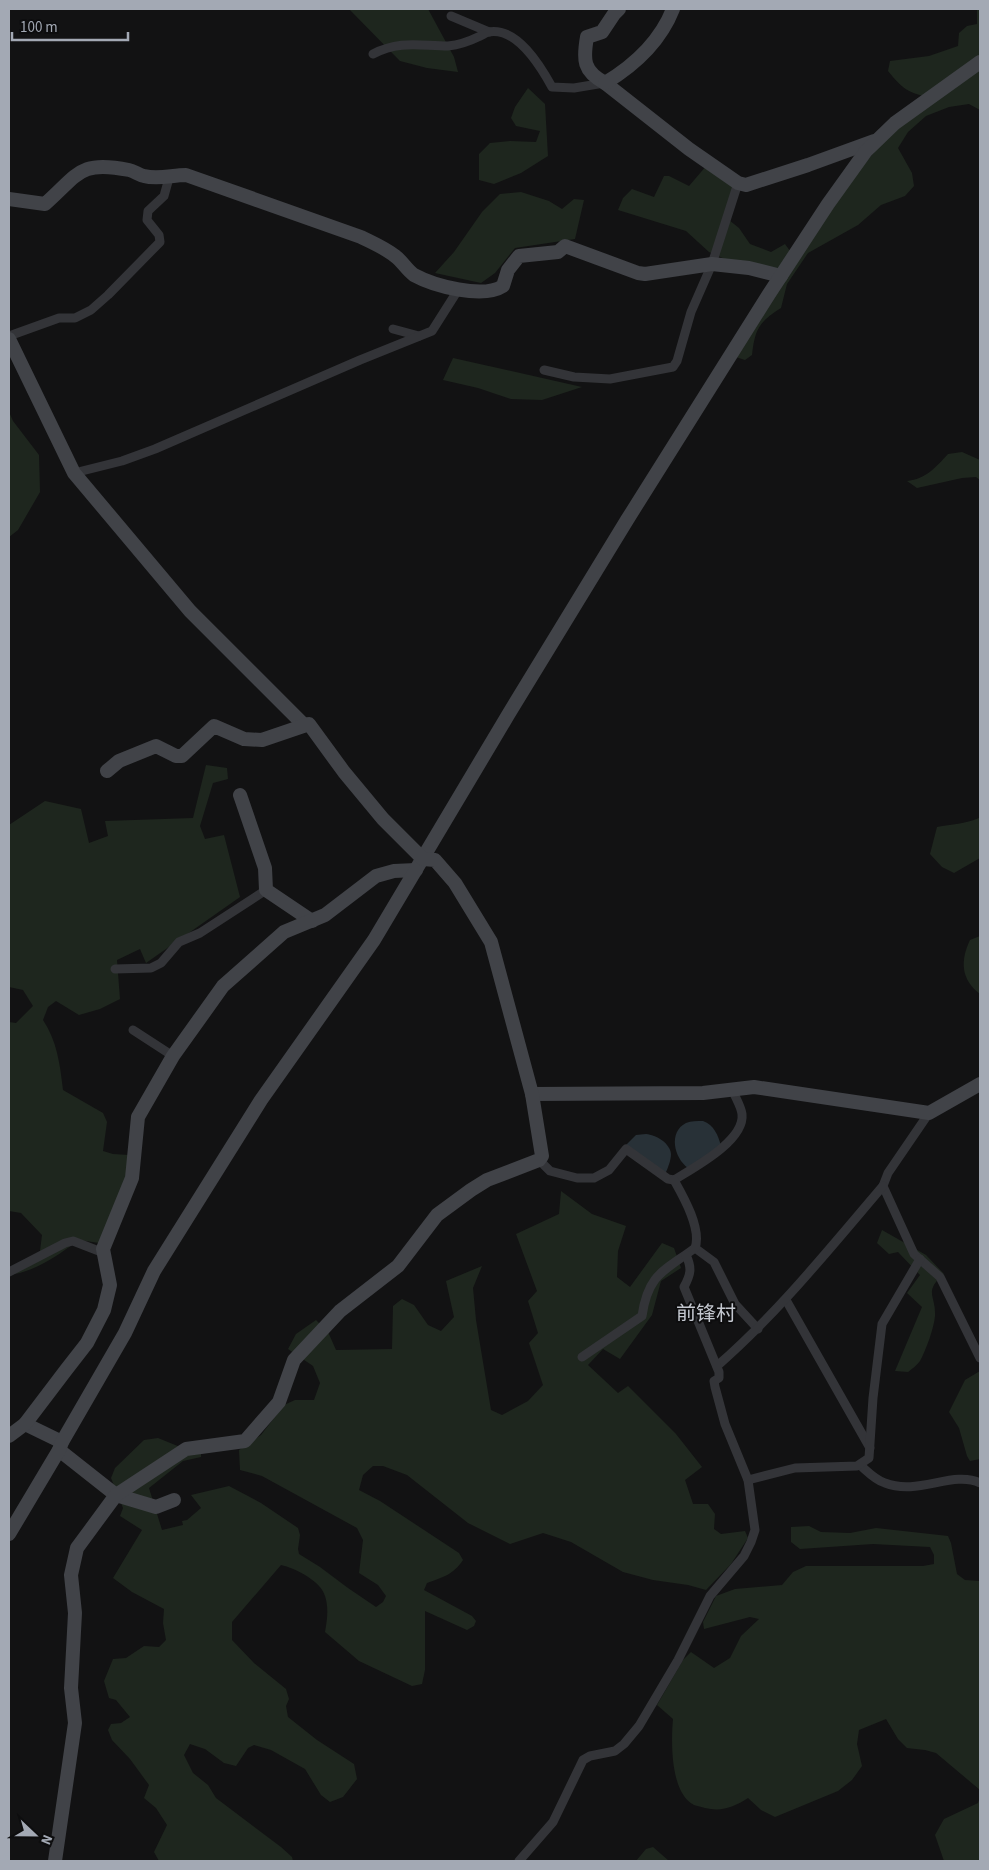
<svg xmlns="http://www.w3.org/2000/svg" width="989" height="1870" font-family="'Source Sans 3','Noto Sans SC',sans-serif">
<rect width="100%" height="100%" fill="#121213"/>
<g fill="#1e261e">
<polygon points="349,9 428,9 454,57 458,72 427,68 400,61"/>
<path d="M977,9h3v101l-11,-6 -20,3 -23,9 -18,16 -10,16 14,25 2,13 -9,10 -24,9 -23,20 -50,28 -21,31 -6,24c-22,14 -26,21 -29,47l-7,5 -9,-3 65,-105 57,-81 31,-36 47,-37c-26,-4 -32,-7 -48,-27l2,-10 39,-5 29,-10 1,-13 8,-7 10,-2z"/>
<polygon points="528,88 545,104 548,156 521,173 494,184 479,180 479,154 490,143 510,141 536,142 540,131 516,126 511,118 515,107"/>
<polygon points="707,165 733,186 724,216 739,228 750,244 771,252 785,244 790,251 778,271 736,264 709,252 686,231 618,210 623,198 632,189 654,197 664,176 669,176 689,186"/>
<polygon points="521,192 549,201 562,209 574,199 584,200 575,239 515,248 495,273 481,283 435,273 454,252 482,212 500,194"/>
<polygon points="453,358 582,387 542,400 511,399 478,388 443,380"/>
<polygon points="9,412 13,421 39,455 40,492 18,530 9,537"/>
<path d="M962,452l18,8v20l-4,-3 -14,1 -45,10 -10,-7c19,-2 29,-14 41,-27z"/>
<path d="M206,765l21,3 1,11 -15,4 -13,43 5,13 19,-4 16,62 -94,66 -6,-14 -23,11 3,39 -20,10 -21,6 -23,-14 -8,6 -5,13c14,21 17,44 20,70l40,23 4,9 -4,29 10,3 16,1 1,16 -31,72 -20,-3c-21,15 -42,31 -69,35l30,-24 2,-16 -21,-22 -12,-2v-189l7,1 17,-17 -10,-16 -14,-3v-162l36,-24 36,8 8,34 19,-7 -3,-15 88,-3z"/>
<path d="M980,816v42l-26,15 -12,-6 -12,-13 7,-27c15,-3 28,-3 42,-9z"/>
<path d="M980,936v58c-19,-14 -20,-33 -10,-54z"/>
<path d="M561,1191l31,23 34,12 -8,25 -1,26 13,10 32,-44 12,5 7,20 -20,13 -9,34 -32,44 -17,-10 -15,16 30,28 10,-7 48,48 26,33 -17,13 8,24h15l7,10 -1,15 7,5 24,-3 3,7 -17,26 -25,26 -18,-5 -35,-5 -30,-8 -52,-30 -28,-9 -33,11 -42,-21 -61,-48 -24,-9h-10l-10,9 -4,15 21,11 79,52 4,7c-10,15 -20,17 -36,23l-3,7 48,26 4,5 -2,5 -7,4 -42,-19v59l-3,14 -10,2 -53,-25 -34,-29c2,-11 4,-24 0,-36 -4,-15 -30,-28 -44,-31l-49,57v18l22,23 32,26 3,10 -3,7 2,11 29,23 37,24 3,15 -14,18 -13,5 -9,-7 -16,-26 -34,-19 -17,-5 -6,3 -12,18 -12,-3 -19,-14 -15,-5 -6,11 9,18 15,12 8,13 65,49 11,10 1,4h-134l-5,-9 13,-27 -11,-17 -12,-10 5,-13 -19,-26 -18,-19 -4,-10 3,-6 10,-1 9,-6 -14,-17 -7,-2 -5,-17 9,-22 13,-1 18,-12 15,1 7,-7 -3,-17 1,-14 -32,-17 -19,-14 29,-48 -22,-14 3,-8 -12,-30 4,-10 29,-28 14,-2 32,13h11v6l-18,4 -34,27 13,42 21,-5 -1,-4 5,-1 14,-12 -10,-13 38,-9 32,17 37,25 2,7 -2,14 1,5 21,13 28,21 28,19 7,-5 3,-6 -8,-11 -19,-12 4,-33 -6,-12 -95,-52 -22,-6 -1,-20 22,-15 23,-30 11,-5h19l6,-17 -7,-17 -25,-17 8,-15 20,-14 12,12 8,18 56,-1 1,-43 9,-7 12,6 14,20 13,6 13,-14 -8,-36 36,-15 -9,22 3,32 15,90 11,5 26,-14 15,-16 -14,-42 9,-10 -10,-32 9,-10 -21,-57 43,-20z"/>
<path d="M882,1230l44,25 18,19c-21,18 -8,21 -9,42 -1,12 -9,34 -15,45 -3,4 -8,8 -12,11l-13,-1 27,-64 -15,-14 13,-18 -22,-23 -9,2 -12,-11z"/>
<polygon points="980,1371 980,1427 979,1428 980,1459 970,1461 967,1456 959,1428 949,1412 965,1380"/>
<path d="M809,1526l12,6 29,1 26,-5 72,8 3,7 6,31 8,6 15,1v209l-44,-37 -11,-3 -18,-2 -9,-9 -12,-20 -27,11 -2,14 5,22 -10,14 -14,11 -63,26 -14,-7 -13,-12c-14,9 -26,14 -43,10 -3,-1 -8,-2 -11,-3 -24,-12 -23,-64 -21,-86l-16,-14 26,-45 8,-8 23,16 16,-10 11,-22 18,-17 -9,-2 -46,12 -1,-7 13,-26 19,-7 47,-4 11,-13 13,-6h117l11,-2v-9l-4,-8 -57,-3 -73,5 -9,-7v-15z"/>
<polygon points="980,1797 980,1861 944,1861 935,1835 944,1819 978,1803"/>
<polygon points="653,1847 669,1861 636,1861 646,1849"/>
</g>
<g fill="#283137">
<path d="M703,1121c11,4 15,14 18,25l-33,22c-14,-10 -20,-36 -2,-45 5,-2 11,-2 17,-2z"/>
<path d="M646,1134c10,1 24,9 25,20 0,6 -3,14 -6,20l-40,-28 11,-11z"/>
</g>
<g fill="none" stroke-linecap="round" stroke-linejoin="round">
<g stroke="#333438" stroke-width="9">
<polyline points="451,16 489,32"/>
<path d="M373,54c27,-14 47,-8 75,-8 9,-1 22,-5 30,-9 3,-1 7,-4 10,-5 29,-6 53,35 64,55l22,1 30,-5"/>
<polyline points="393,329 419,336"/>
<polyline points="9,336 59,318 75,318 91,310 108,295 160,242 159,235 147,220 148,211 164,196 169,178"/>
<polyline points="544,370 574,377 610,379 673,367 677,361 691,312 712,264 738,183"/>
<polyline points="74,473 122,461 155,449 360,360 432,331 458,290"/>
<polyline points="115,969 151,968 161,963 179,942 200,933 266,890"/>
<polyline points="133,1030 173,1056"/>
<polyline points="929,1113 888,1173 883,1186 914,1254 940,1277 980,1358"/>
<path d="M539,1160l11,11 27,7h17l15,-8 17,-21 42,30 6,1c19,-12 71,-39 68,-66 -1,-8 -7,-17 -10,-25"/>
<polyline points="695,1248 714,1262 735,1304 758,1329"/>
<polyline points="9,1272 65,1243 73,1241 104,1253"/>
<polyline points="786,1300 870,1448"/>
<path d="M582,1357l60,-41c6,-42 22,-45 53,-68 7,-19 -12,-52 -21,-68"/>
<path d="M717,1366c62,-54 113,-118 166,-180"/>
<path d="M860,1465c7,6 15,15 25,18 33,13 68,-13 95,0"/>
<polyline points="748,1480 795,1468 857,1466 869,1458 873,1398 882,1324 920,1259"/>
<path d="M519,1861l34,-39 30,-62 7,-4 25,-5 9,-7 15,-18 39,-66 32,-64 34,-40 7,-14 4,-12 -7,-50 -23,-56 -10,-37 -1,-6 5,-3v-6l-35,-85c7,-13 8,-19 2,-32"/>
</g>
<g stroke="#414348" stroke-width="14">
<path d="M619,9l-5,5 -12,18 -15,5c-4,23 -4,34 18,46l84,66 49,34 8,2 62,-20 66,-24"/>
<path d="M605,83c30,-18 55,-41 68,-74"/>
<path d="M9,199l36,5c34,-30 34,-44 84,-34 5,1 10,5 15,6 14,4 28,-1 42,-1l175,62c12,6 24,11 34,19 7,5 12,14 19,19 20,11 69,24 89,11l5,-16 11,-14 39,-4 7,-6 73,27 7,1 67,-10 37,4 32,8"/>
<polyline points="9,339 74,473 190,611 304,725"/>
<polyline points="240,795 265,868 266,890 312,921"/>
<polyline points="532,1094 703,1093 754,1087 929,1113 980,1084"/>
<polyline points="25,1424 62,1442"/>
<polyline points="9,1436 25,1424 66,1370 87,1343 104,1310 110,1285 103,1249 132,1178 138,1117 173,1056 223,986 284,932 325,915 376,876 394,871 416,870"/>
<polyline points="59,1450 116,1495 156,1507 174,1500"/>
<polyline points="9,1534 59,1450 62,1442 125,1333 154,1271 261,1100 374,940 508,715 627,520 769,294 828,204 866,151 895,123 980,62"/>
<polyline points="55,1861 75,1723 71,1688 75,1613 71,1575 77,1548 116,1495 186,1449 245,1441 279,1402 294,1360 340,1311 398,1266 437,1215 471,1190 487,1180 539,1160 542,1156 532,1094 491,942 455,883 435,860 423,859 383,819 344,772 309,724 262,740 244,739 214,726 182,756 176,756 156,746 119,761 107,771"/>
</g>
</g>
<g text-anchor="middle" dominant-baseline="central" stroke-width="4" stroke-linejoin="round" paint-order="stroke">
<g font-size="20" fill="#c4c8d0" stroke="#0d0d0e">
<text x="706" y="1314">前锋村</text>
</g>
</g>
<rect width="989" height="1870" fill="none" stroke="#a3a9b4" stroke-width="20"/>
<g transform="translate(35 1835) rotate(112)" stroke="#0d0d0e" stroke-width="4" paint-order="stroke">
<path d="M0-4L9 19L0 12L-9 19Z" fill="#a3a9b4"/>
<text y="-8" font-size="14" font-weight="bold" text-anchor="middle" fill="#a3a9b4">N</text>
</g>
<path d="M12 32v8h116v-8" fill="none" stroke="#a3a9b4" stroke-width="2.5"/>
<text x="20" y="32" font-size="15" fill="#a3a9b4" stroke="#0d0d0e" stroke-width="4" paint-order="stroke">100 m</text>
</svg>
